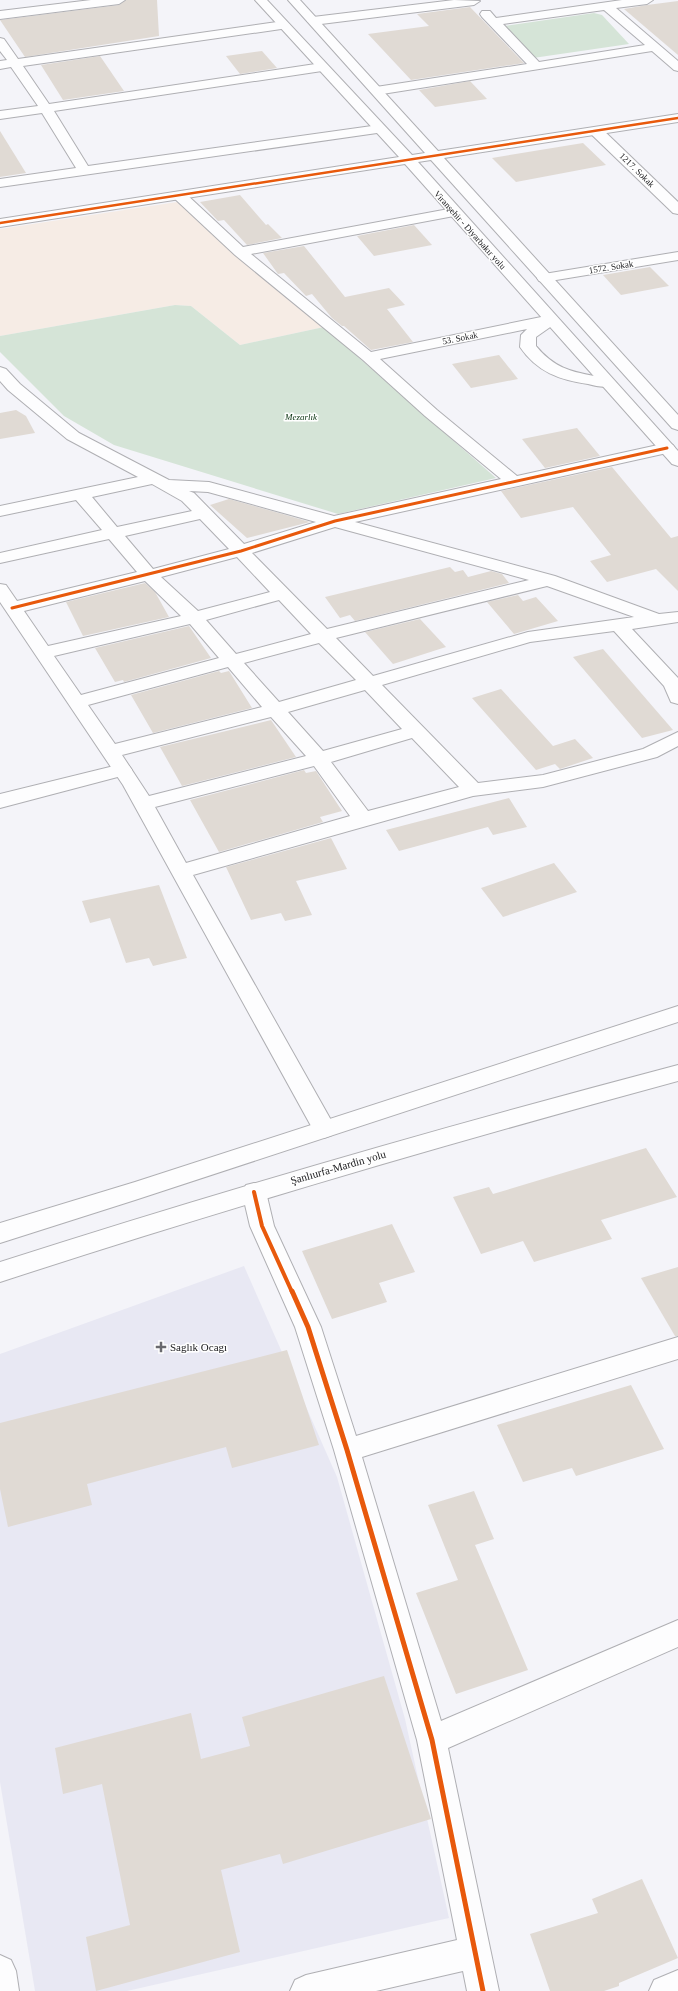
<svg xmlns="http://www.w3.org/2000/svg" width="678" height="1991" font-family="Georgia,serif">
<rect width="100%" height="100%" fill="#f4f4f9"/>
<polygon fill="#f6ece5" points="177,202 324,327 240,345 191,306 175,305 0,336 0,229"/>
<polygon fill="#e8e8f3" points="244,1266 337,1477 405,1719 449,1918 127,1991 35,1991 0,1782 0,1354"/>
<g fill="#d5e4d7">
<polygon points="594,13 602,15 629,44 533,58 504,26"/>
<polygon points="175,305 191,306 240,345 324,327 496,478 338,514 114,445 64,416 0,352 0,336"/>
</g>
<g fill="#e0dad4">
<polygon points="126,0 157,0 159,36 25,57 0,20 119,5"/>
<polygon points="678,1 678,55 624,9 647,5"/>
<polygon points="470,7 524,63 411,80 368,34 429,26 417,14"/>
<polygon points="262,51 277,68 240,74 226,56"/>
<polygon points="100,56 124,91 63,100 41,65"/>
<polygon points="470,81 487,99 435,107 419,90"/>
<polygon points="0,131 26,173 0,177"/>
<polygon points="583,143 606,165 516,182 492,158"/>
<polygon points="240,195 266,225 268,224 282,238 247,245 224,220 218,221 200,202"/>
<polygon points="414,225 432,245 374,256 357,236"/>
<polygon points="304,246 345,297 389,288 405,305 387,309 413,342 371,350 344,326 342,326 332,318 312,294 306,296 284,273 278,274 263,253"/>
<polygon points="650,267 669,286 621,295 603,275"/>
<polygon points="499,355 518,379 471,388 452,364"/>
<polygon points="16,410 26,416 35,433 0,439 0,413"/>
<polygon points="577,428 600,456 545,468 522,439"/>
<polygon points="612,467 671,538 678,536 678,591 656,569 607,582 590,561 611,555 573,507 521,518 501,491"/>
<polygon points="229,499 279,513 310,522 247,538 210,505"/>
<polygon points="450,567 455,572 463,570 468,577 491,571 502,574 509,583 355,621 350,615 340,618 325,597"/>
<polygon points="145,583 155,592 169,617 83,636 66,602"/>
<polygon points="518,595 523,601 536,597 558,621 514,634 487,602"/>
<polygon points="420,619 446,647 393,664 365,632"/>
<polygon points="189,626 211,658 124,682 123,680 115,682 95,648"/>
<polygon points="603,649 673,730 642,738 573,657"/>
<polygon points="219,671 221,673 229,671 252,708 153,733 131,695"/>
<polygon points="501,689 553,746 575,739 593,758 560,769 555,764 536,770 472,698"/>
<polygon points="271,720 296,757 182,786 160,747"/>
<polygon points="304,770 306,773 316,771 342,811 320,817 323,822 219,852 190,800"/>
<polygon points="509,798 527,827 493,835 488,827 399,851 386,830"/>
<polygon points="331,838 347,869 296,881 312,915 285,921 281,913 251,920 226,867"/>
<polygon points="554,863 577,892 503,917 481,888"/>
<polygon points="159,885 187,958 153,966 149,958 126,963 110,918 90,923 82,901"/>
<polygon points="646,1148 677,1197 601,1220 612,1239 534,1262 523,1241 481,1254 453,1197 489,1187 493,1194"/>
<polygon points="392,1224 415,1272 379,1283 387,1302 332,1319 302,1251"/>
<polygon points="678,1267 678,1336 675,1336 641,1278"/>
<polygon points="287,1350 319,1445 232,1468 226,1447 87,1484 92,1505 8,1527 0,1489 0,1423"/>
<polygon points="631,1385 664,1449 576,1476 572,1468 523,1482 497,1425"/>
<polygon points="474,1491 494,1539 475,1545 528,1670 456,1694 416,1593 458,1580 428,1505"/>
<polygon points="384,1676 431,1819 283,1864 280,1854 221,1870 240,1952 96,1991 86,1937 130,1925 102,1784 63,1794 55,1748 191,1713 201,1759 250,1746 242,1717"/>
<polygon points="642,1879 678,1958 619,1983 619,1986 604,1991 550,1991 530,1934 598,1913 592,1899"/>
</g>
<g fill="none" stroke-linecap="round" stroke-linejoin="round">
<defs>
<g id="street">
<polygon points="91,0 125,0 119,4 0,19 0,11"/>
<polygon points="454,0 480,1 474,5 313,25 307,21 313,17"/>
<path d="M622,0h31l-6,4 -31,4 62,53v10l-4,-1 -22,-19 -276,44 -6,-4 6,-4 151,-23 -45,-47 -2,-3 2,-3h8l6,7zM604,10l41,35 -106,17 -36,-38z"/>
<polygon points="284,21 290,25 288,28 23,66 49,104 322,63 328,67 322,71 54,111 88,166 379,125 386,129 384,132 0,187 0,179 76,168 42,113 0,119 0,111 38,106 11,67 0,69 0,61 7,60 0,51 0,38 4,39 18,59"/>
<polygon points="596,127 601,128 678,202 678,214 673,213 591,134 589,131"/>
<path d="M180,192l5,1 58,54 211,-39 5,1 2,3 -2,3 -5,1 -203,38 120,98 180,-37 5,2 3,3 -3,3 -20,14v9c23,28 44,26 77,34l2,3 -2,3c-9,2 -17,0 -25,-2 -28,-4 -51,-12 -68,-37l1,-12 6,-6 -147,30 57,51 80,66 150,-33 6,2 2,3 -2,3 -6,2 -312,69 200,54 104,38 19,-2v10l-46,7 46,49v26l-7,-2 -7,-16 -50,-55 -84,11 -148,43 96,98 65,-8 100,-26 35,-17v14l-21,11 -114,30 -70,9 -280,79 143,254 -4,6 -8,3 -8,-3 -193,-350 -123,-183v-18l6,1 11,16 120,-29 -28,-33 -109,24v-10l102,-23 -26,-30 -76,16v-10l138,-29 -71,-38 -59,-49 -8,-9v-14l6,2 14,15 59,49 90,47 40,2 125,34 167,-37 -76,-63 -62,-56 -128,-105 -60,-56 -2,-3 2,-3zM152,484l30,17 10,10 -75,16 -25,-30zM189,491l19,1 108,30 -72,22 -50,-51zM200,519l29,30 -76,20 -28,-33zM335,527l194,53 -202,49 -75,-76zM237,557l33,35 -72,19 -37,-34zM145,581l36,35 -133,30 -24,-35zM547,586l87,31 -106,15 -155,44 -37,-38zM279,600l32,34 -75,20 -30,-34zM190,624l29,34 -138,37 -27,-39zM319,643l37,37 -77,22 -35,-39zM228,667l34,40 -147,37 -27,-39zM365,690l37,39 -79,22 -35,-39zM271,717l35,39 -157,40 -27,-41zM412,738l47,49 -91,24 -37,-49zM314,766l36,50 -164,47 -31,-56z"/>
<polygon points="678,252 678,260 544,282 539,281 537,278 539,275 544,274"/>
<polygon points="254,1183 262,1185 266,1192 274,1226 321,1327 356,1436 678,1337 678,1359 362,1457 441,1721 678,1620 678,1647 448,1748 499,1991 467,1991 463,1971 376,1991 290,1991 295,1980 306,1975 457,1940 417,1740 334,1450 295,1327 250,1226 242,1192 246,1185"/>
<polygon points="0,1955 11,1960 16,1971 19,1991 0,1991"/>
<polygon points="678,1970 678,1991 649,1991 654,1980"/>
</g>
<g id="secondary">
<polygon points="255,0 267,0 412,155 425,153 288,0 300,0 438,151 678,114 678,122 444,158 678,415 678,430 672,428 431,160 418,162 678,451 678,466 672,464 405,164 0,227 0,219 399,157"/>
<polygon points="122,764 129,766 132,770 129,774 0,808 0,794"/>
</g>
<g id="highway">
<polygon points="678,1006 678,1022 135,1200 0,1243 0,1223 135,1182"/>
<path d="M678,1065v16c-228,62 -454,128 -678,201v-20c224,-72 450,-137 678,-197z"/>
</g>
</defs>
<use href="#street" stroke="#afafb3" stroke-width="2"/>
<use href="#secondary" stroke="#afafb3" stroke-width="2"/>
<use href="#highway" stroke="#afafb3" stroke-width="2"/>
<use href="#street" fill="#fdfdfe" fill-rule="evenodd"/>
<use href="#secondary" fill="#fdfdfe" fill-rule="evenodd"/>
<use href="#highway" fill="#fdfdfe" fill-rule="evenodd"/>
<defs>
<polyline id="cycleway-far3" points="0,223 678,118"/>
<polyline id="cycleway-far2" points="12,608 241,551 335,521 667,448"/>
<polyline id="cycleway-far1" points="254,1192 262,1226 292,1292"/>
<polyline id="cycleway" points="292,1291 308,1327 347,1450 432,1740 483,1991"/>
</defs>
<use href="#cycleway-far3" stroke="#fff" stroke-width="4"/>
<use href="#cycleway-far2" stroke="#fff" stroke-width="5"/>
<use href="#cycleway-far1" stroke="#fff" stroke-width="6"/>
<use href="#cycleway" stroke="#fff" stroke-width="8"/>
<use href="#cycleway-far3" stroke="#e8590c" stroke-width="2.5"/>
<use href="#cycleway-far2" stroke="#e8590c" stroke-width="3"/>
<use href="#cycleway-far1" stroke="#e8590c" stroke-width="4"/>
<use href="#cycleway" stroke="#e8590c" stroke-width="5"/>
</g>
<path fill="#6a6a6e" stroke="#fff" stroke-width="1.5" d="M159 1341h4v4h4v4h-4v4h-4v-4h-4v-4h4z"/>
<g text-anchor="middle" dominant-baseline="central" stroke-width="3" stroke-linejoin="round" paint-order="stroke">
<g font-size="9" fill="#202023" stroke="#fff">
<text transform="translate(637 170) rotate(44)">1217. Sokak</text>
<text transform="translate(470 230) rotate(48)">Viranşehir - Diyarbakır yolu</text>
<text transform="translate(611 267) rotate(-9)">1572. Sokak</text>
<text transform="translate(460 338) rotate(-11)">53. Sokak</text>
</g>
<g font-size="9" font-style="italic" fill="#09330f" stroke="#fff">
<text x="301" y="417">Mezarlık</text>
</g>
<g font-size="11" fill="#202023" stroke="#fff">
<text transform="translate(338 1167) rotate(-16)">Şanlıurfa-Mardin yolu</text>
</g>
<g font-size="11" fill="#202023" stroke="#fff" text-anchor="start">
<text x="170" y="1347">Saglık Ocagı</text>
</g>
</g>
</svg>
